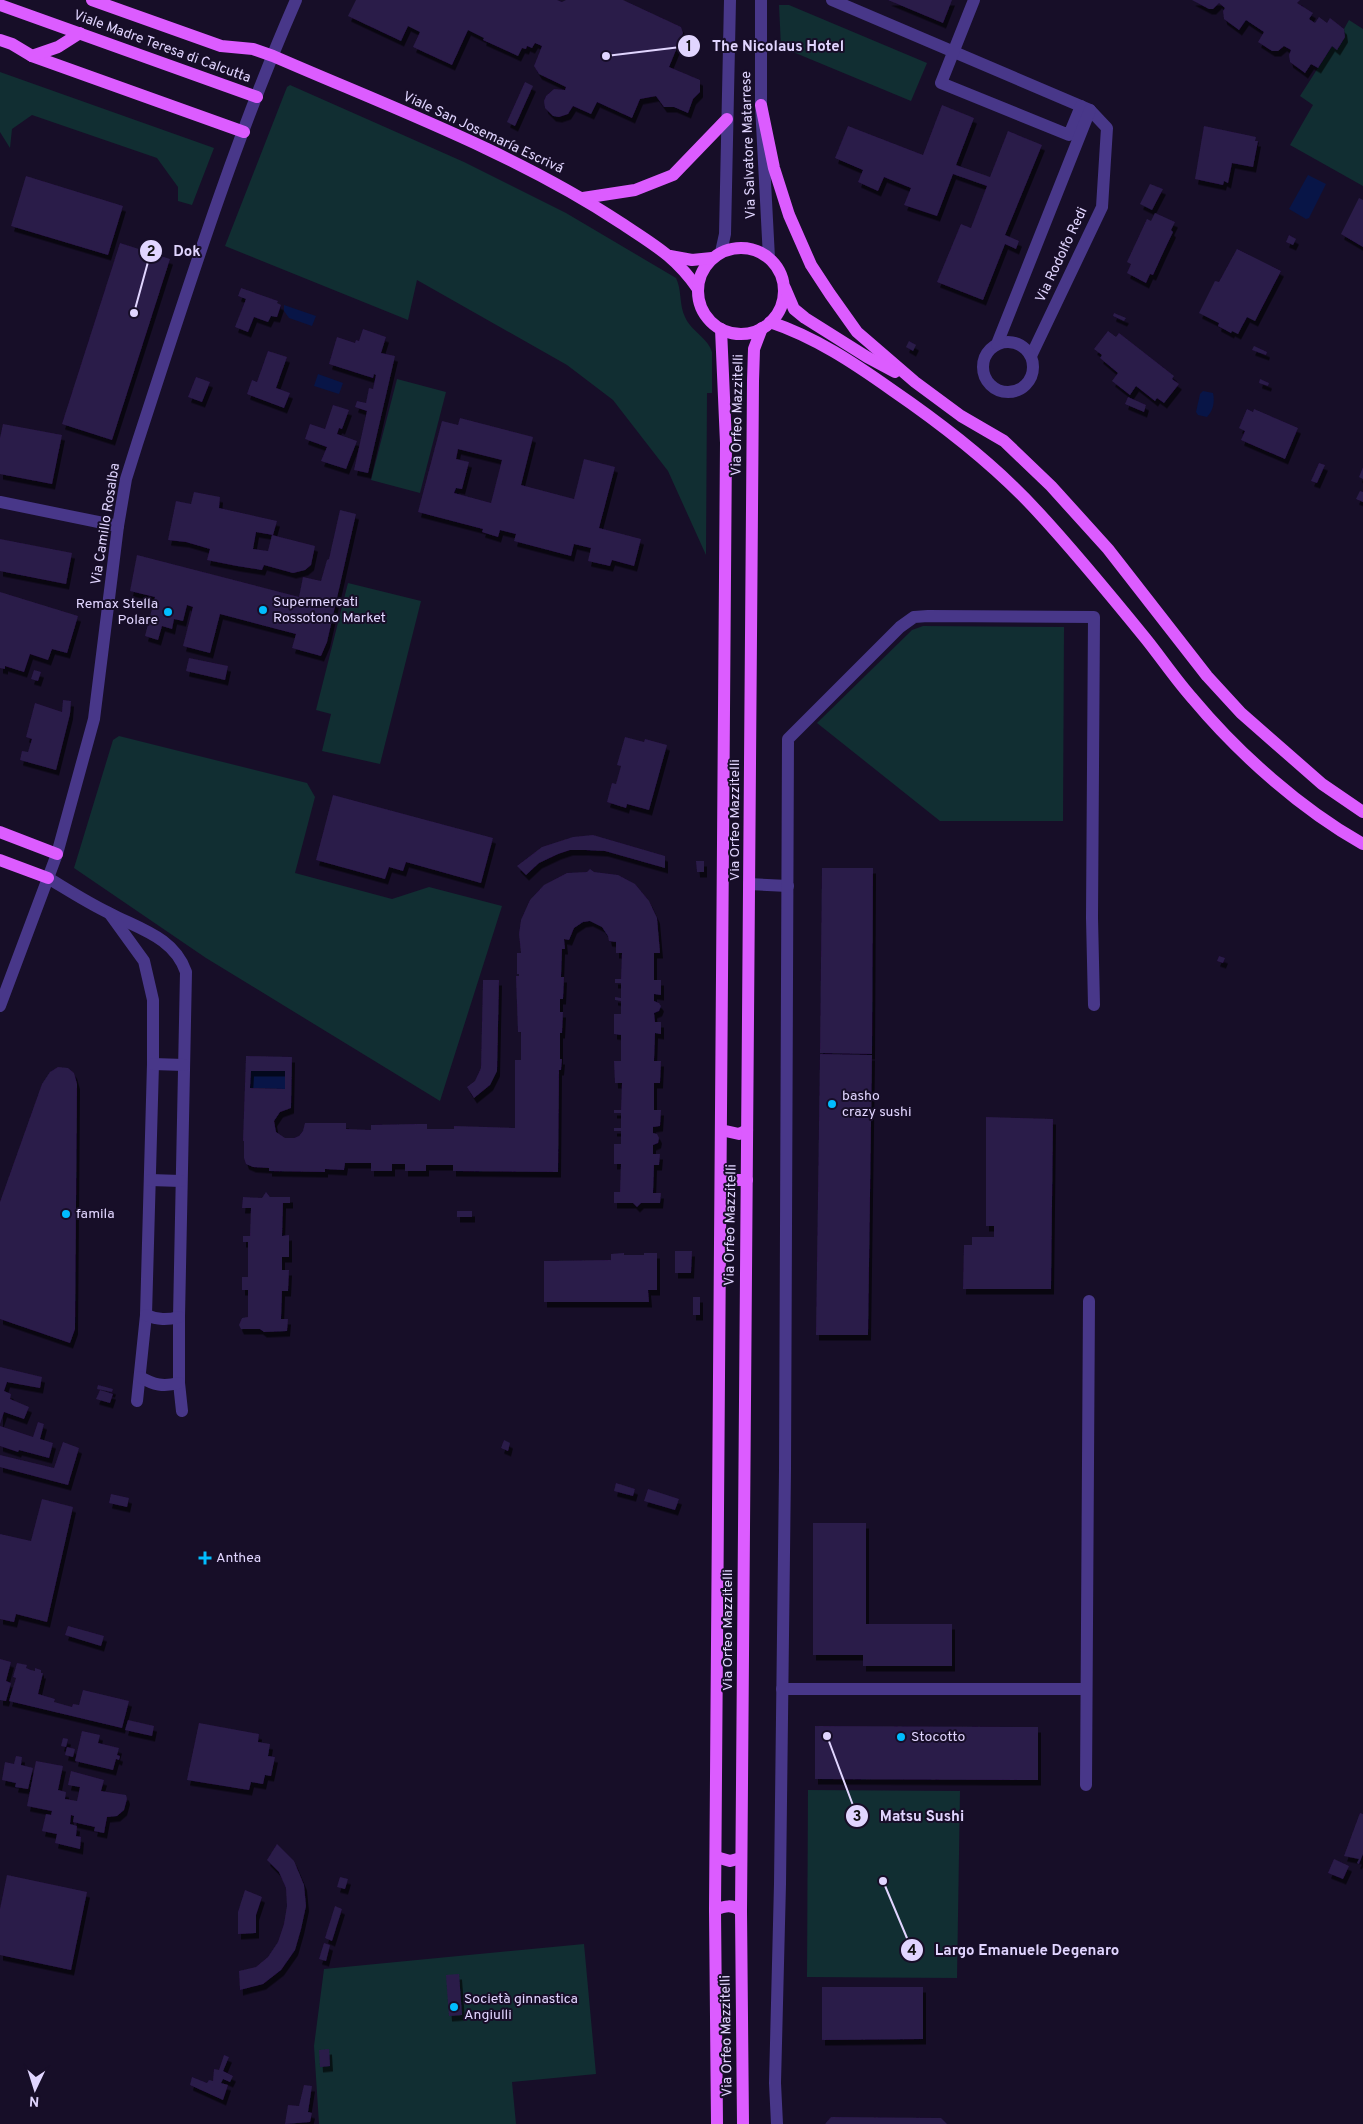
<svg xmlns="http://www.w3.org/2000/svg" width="1363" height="2124" font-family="Overpass,sans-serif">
<defs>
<filter id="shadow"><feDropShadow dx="3" dy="5.5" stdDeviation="0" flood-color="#0009"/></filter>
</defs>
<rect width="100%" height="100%" fill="#170e28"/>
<g fill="#112e32">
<polygon points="779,5 789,5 927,63 911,101 781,47"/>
<polygon points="1349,20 1363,29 1363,186 1290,145 1313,105 1300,96 1332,46 1337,49 1345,37 1344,29"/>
<polygon points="0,72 214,148 192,205 178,201 178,187 157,158 32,115 12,129 10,148 0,132"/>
<path d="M290,85l174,77 102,51 110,65c6,12 3,27 9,39 6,14 23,21 27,35v41h-5l-1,162 -38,-84 -55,-71 -46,-35 -150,-85 -9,40 -183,-74 62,-159z"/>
<polygon points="397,379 446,392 420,493 371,480"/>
<polygon points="348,583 421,601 380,764 322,751 331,714 316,710"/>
<polygon points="923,626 1064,627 1063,821 940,821 817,723 912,630"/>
<polygon points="119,736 307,783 315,797 295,873 392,899 429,887 502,906 440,1101 206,958 74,868 113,740"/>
<polygon points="808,1790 960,1791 957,1978 807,1977"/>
<polygon points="584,1944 596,2074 512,2082 516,2124 319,2124 314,2046 324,1969"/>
</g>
<g fill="#081547">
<polygon points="1308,175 1326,184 1309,218 1306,219 1289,209"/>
<polygon points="284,305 316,316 312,326 289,318 284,311"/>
<polygon points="318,374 343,383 339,394 314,386"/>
<path d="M1203,391l10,2c2,9 0,18 -6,24l-9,-2 -2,-3 4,-18z"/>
<polygon points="251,1071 285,1071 285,1089 250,1088"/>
</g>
<g fill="#2b1a4a" fill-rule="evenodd" filter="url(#shadow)">
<polygon points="356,0 557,0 562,2 566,0 623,0 681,27 683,33 669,67 700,80 700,92 693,99 688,113 674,107 664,107 656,96 640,99 632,118 597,102 591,114 573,106 568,114 559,117 553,116 545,108 544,101 546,96 554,89 565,90 566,87 539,74 534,66 542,46 535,43 532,48 527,46 526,49 522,48 518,56 483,40 484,38 468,30 452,65 413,47 420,32 408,26 401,41 348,16"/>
<polygon points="888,0 952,0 943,23"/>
<polygon points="1192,0 1300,0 1297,3 1313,13 1309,19 1315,23 1319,17 1327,23 1330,18 1344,29 1345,37 1337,50 1332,46 1318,68 1311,64 1305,73 1290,62 1289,55 1291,50 1284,46 1278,51 1272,51 1258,42 1264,32 1246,20 1239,30 1224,19 1223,11 1225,8 1219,3 1213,9 1209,9"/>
<polygon points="525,82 533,86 515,126 507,122"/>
<polygon points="942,105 974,118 956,165 990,177 1008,131 1042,145 1005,235 1019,241 1016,249 1005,244 983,300 937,282 961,224 971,228 987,186 953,174 937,216 904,205 911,188 884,177 878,191 858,182 863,170 835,158 848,126 923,155"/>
<polygon points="1204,126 1256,137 1255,141 1258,141 1253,167 1232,163 1228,183 1224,181 1223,185 1195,179"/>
<polygon points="26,176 123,206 108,255 11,226"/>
<polygon points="1150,184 1163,189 1152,210 1140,204"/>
<polygon points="1359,198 1363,200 1363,247 1341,234"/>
<polygon points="1155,213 1175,222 1171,230 1173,232 1163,253 1153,275 1150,274 1146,283 1127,273 1131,264 1127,262 1147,219 1151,221"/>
<polygon points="1289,235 1296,239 1293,245 1286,242"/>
<polygon points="120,243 170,259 112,440 62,424"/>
<polygon points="1237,249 1281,271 1255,321 1247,317 1238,334 1232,331 1231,333 1218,326 1219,323 1199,313 1215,281 1219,282"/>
<polygon points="241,288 278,301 277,303 281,305 277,317 271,316 268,322 254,317 248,332 235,327 246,299 238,296"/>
<polygon points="1114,313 1126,318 1124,321 1113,316"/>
<polygon points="363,329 386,337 381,353 395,356 368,473 354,470 367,411 355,407 357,401 366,403 369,388 373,389 376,375 374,374 373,378 329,364 337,337 355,343 356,340 359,341"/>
<polygon points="1108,331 1116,337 1119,333 1174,376 1172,379 1179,384 1164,403 1157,398 1155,401 1136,386 1130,395 1112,381 1118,373 1100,358 1102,355 1094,349"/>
<polygon points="909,341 916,345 913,351 906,347"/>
<polygon points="1254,346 1267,352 1266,355 1252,350"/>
<polygon points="268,351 287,357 276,388 290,393 284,408 247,394 252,380 257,382"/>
<polygon points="196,377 210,382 202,402 188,397"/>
<polygon points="1260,379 1269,383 1268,386 1259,383"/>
<polygon points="1128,397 1146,405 1144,412 1125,404"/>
<polygon points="333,405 349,410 342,429 339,428 337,434 357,441 346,469 321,461 327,447 305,439 310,424 325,429"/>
<polygon points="1247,409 1253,412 1254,409 1298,428 1285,459 1241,440 1245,431 1239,428"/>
<path d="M460,418l73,19 -12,48 53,14 10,-40 31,8 -16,61 42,11 -7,27 -22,-6 -2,6 -22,-5 3,-13 -17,-4 -3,12 -57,-15 2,-7 -16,-4 -2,7 -16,-5 1,-3 -65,-17 24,-91 16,4zM458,449l44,11 -11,43 -37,-10 2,-5 6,1 7,-27 -13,-3z"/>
<polygon points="3,424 62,435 52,484 0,474 0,438"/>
<polygon points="1319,463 1325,465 1317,483 1311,481"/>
<polygon points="1363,467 1363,479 1359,477"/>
<polygon points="1360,491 1363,492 1363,502 1356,499"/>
<polygon points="194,492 220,497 219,508 277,521 273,535 256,532 253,549 268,551 272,535 315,546 311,565 305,570 293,573 264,565 262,570 237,566 207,560 210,549 186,542 168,540 176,501 191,504"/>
<polygon points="340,510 356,514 327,642 321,656 292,648 296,634 220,614 210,653 183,646 193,607 187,605 183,621 174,619 172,629 162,626 158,640 145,636 155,597 130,591 137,555 299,597 303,577 321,581 327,560 329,559"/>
<polygon points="0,539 72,553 66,584 0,571"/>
<polygon points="0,592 78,616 67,653 52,649 48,660 30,654 24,672 5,666 5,669 0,668"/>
<polygon points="189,658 228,666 225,680 186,671"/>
<polygon points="34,670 41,672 38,681 31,679"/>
<polygon points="63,700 71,701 70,714 56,770 20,760 22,751 28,752 32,739 26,737 35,703 62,712"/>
<polygon points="625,737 644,742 645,739 667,745 649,810 627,804 626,808 607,802 612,783 616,784 621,766 617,765"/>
<polygon points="333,795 493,838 481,883 406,862 403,871 389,867 385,879 316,860"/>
<polygon points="593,835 665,856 665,868 605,851 585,850 570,850 558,854 539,863 526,875 517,866 542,847 573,837"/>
<polygon points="696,861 704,861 704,872 697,872"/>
<polygon points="822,868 873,868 872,1054 820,1053"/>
<path d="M590,869l4,3 24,3 17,9 14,17 8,17 3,35h-6v27h7v15l-7,-1v7l5,2 2,3 -2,5 -5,2 1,9h6v12l-6,-1 -1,28h7l-1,22h-6v27h7l-1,16 -7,1v6l4,1 2,4 -1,5 -5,2v9h7l-1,11h-5l-1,28h8l-1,10h-19l-4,4 -4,-4h-19v-11h6l1,-28h-7v-20h7v-13h-7v-3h7v-15h-7v-3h7l1,-27h-7l-1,-22h7v-26l-7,-1v-20h7v-13l-6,-1v-3l6,1v-15h-6v-4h6l1,-26h-6v-11l-7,-1 -1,-5 -6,-9 -12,-6 -7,1 -9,6 -5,12 -5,-1 1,10h-3l-1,28h3l-1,22h-3v13h3l-1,21h-2v26h2l-1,11h-2l-1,102 -105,-1v-6h-27v6h-21v-7h-13v7h-21v-8h-26l-1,7 -19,-1v3l-56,-1v-3l-16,-1 -7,-3 -2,-6v-17h-1l3,-85 46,1 -1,51 -11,4 -6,9 2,11 9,6h9l5,-2 4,-5 2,-8h41v6l25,1v-5l46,-1h10v5h27v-3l61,2v-68h6v-28h-3l-2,-56h3v-2h-2v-21h4l-2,-19 2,-14 9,-20 14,-15 23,-12 20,-1zM251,1071h34v18l-35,-1z"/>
<polygon points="1219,956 1225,958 1223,963 1217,961"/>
<polygon points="483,980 499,980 497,1071 490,1085 474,1098 467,1087 475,1081 481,1068"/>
<polygon points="820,1054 872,1055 868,1335 816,1335"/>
<polygon points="58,1067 68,1068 74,1073 77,1084 75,1329 70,1343 0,1319 0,1202 42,1084 50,1072"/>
<polygon points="986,1117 1053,1119 1051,1289 963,1289 964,1245 972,1245 972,1237 994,1237 994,1226 986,1226"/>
<polygon points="266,1192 270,1197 290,1197 290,1203 283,1203 282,1236 289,1235 289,1257 282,1257 282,1270 289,1270 288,1291 282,1291 281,1319 288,1319 287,1331 264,1332 260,1329 241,1329 239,1325 242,1318 248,1317 248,1290 242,1290 242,1277 248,1277 248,1242 243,1242 243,1236 250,1236 251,1208 242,1208 243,1197 262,1198"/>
<rect x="457" y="1211" width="15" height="6"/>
<polygon points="675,1251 692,1251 691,1273 675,1273"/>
<polygon points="624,1253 624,1255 644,1255 644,1253 657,1253 657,1290 648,1290 649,1302 544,1302 544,1261 611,1260 611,1254"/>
<rect x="693" y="1297" width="7" height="18"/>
<polygon points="0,1367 42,1377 40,1388 7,1382 4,1391 11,1394 10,1399 29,1407 24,1419 4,1412 0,1424"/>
<polygon points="98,1385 113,1389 112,1392 97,1389"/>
<polygon points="100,1390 113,1394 110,1403 96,1399"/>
<polygon points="38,1422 44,1424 40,1439 53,1443 49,1458 19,1450 18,1452 0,1446 0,1426 33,1437"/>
<polygon points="504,1440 510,1443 508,1451 501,1448"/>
<polygon points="63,1442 79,1448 68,1485 0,1467 0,1455 54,1468"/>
<polygon points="616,1483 635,1489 633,1496 614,1491"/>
<polygon points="648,1489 679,1499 675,1510 644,1501"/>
<polygon points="111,1494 129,1498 127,1507 109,1503"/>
<polygon points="42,1499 73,1507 47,1622 16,1614 14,1622 0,1619 0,1534 31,1541"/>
<polygon points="813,1523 866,1523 866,1624 952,1624 952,1666 863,1666 863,1655 813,1655"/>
<polygon points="68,1626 104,1636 101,1646 65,1635"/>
<polygon points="0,1659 11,1662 6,1681 11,1683 6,1701 0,1700"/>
<polygon points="17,1663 27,1665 26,1668 31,1670 35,1671 35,1668 41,1670 41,1673 43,1673 38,1694 55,1699 54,1702 72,1707 73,1704 79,1705 83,1690 129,1701 122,1728 9,1701 16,1678 13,1677"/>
<polygon points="128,1720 154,1726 152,1736 125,1730"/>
<polygon points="199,1723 259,1734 258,1742 270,1744 268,1756 275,1757 271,1776 265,1775 263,1784 251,1782 249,1790 187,1780"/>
<polygon points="815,1726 1038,1727 1038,1780 815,1779"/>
<polygon points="82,1731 100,1735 98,1743 119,1748 117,1755 120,1756 119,1760 116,1759 113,1770 75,1761"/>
<polygon points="63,1738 68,1739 66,1747 61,1746"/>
<polygon points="67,1747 75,1749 73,1757 65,1755"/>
<polygon points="16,1756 22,1757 21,1765 33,1768 28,1789 15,1787 16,1783 2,1780 5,1762 14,1764"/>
<polygon points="36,1761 63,1766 58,1790 66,1792 65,1799 77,1801 80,1787 68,1785 71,1771 104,1780 101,1791 126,1795 127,1799 124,1810 117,1816 107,1817 104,1833 94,1831 95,1827 73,1822 74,1816 71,1815 70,1824 77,1826 76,1836 81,1837 80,1849 55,1843 57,1834 42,1831 46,1814 51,1815 52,1811 27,1806"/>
<polygon points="1360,1813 1363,1814 1363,1854 1359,1864 1357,1863 1359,1859 1344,1856"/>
<polygon points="277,1844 294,1861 304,1885 306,1906 301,1929 295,1950 281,1970 263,1984 240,1990 239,1971 256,1967 268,1957 278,1942 284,1924 287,1906 286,1888 279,1872 267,1860"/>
<polygon points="1334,1859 1349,1866 1343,1879 1328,1873"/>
<polygon points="7,1875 87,1892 71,1970 0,1955 0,1909"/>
<polygon points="340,1877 348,1879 345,1889 337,1887"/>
<polygon points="245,1890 262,1897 256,1915 256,1933 238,1934 238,1912"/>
<polygon points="335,1906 342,1909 332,1941 325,1938"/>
<polygon points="324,1943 330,1945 326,1961 319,1959"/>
<polygon points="459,1974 462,2015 449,2016 446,1975"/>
<polygon points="822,1987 923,1987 923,2039 822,2040"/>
<polygon points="329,2049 330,2066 320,2067 319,2050"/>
<polygon points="224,2055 229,2057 223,2071 233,2076 230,2082 223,2079 221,2083 228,2085 223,2100 190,2085 192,2077 207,2083 209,2080 213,2081 214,2069 219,2070"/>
<polygon points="304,2085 312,2086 308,2112 312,2113 310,2122 285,2124 288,2105 299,2106"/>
<polygon points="831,2117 941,2118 947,2124 825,2124"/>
</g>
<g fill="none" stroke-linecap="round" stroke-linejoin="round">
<g stroke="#483789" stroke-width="12">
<polyline points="761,0 761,105 769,258"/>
<polyline points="832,0 1090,110 1107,128 1102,207 1031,356"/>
<polyline points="974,0 941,83 1069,135 1081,106"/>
<polyline points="721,252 725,234 730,0"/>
<circle cx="1008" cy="367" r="25"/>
<polyline points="997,344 1090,110"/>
<polyline points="0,502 118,526"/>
<path d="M48,878c20,12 40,25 61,35 30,16 65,24 77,59l-7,345v66l3,28"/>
<polyline points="749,884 788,886"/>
<polyline points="110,914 144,961 153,1000 153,1064 146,1315 137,1401"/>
<path d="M0,1006l57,-152 37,-135 24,-193 8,-47 11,-35c49,-150 96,-300 159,-444"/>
<polyline points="153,1064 184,1065"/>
<polyline points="150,1180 181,1181"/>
<path d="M146,1315c12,5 21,5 33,2"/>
<path d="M140,1377c14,8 23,10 39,6"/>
<polyline points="782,1689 1086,1689"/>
<polyline points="1086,1785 1089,1301"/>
<polyline points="777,2124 775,2083 780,1884 785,1470 788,739 900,627 914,617 928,616 1094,617 1092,918 1094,1005"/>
</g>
<g stroke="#dc5cff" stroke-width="12">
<path d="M92,0l129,46 32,3 20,7c117,51 242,97 348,167 33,22 54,33 77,66"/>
<polyline points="0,5 257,97"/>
<polyline points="0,40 12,44 32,56 244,132"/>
<polyline points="32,56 58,47 80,33"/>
<polyline points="761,105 774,168 789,215 811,265 830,294 857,332 915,382 961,416 1004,441 1051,486 1108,549 1207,676 1241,713 1322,784 1363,812"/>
<polyline points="583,198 635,190 673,175 727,119"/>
<circle cx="741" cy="291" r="43"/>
<polyline points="670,256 692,260 712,258"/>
<polyline points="785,288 794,309 805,318 867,357 895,372"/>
<path d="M770,322c45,15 84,41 122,68 51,35 103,75 145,121 38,41 74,85 109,128 16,20 30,41 47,60 46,55 108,110 170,145"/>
<polyline points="0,832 57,854"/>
<polyline points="0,860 48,878"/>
<polyline points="721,1130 739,1134 747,1130"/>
<polyline points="721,1180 747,1180"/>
<polyline points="716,1857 730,1861 741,1858"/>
<path d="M715,1910c10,-4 17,-6 26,1"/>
<polyline points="717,2124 715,1910 726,443 721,329"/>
<polyline points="743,2124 741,1911 753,381 754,349 762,328"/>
</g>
</g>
<g fill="#01bdff" stroke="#170e28" stroke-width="2">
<circle cx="263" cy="610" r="5"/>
<circle cx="168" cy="612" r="5"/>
<circle cx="832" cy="1104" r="5"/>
<circle cx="66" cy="1214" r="5"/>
<path d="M202.5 1550.5h5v5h5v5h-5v5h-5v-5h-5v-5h5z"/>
<circle cx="901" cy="1737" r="5"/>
<circle cx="454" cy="2007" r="5"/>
</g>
<g text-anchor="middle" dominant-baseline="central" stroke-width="4" stroke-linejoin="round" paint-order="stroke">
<g font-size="14" fill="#e1d5ff" stroke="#170e28">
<text transform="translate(162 47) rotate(20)">Viale Madre Teresa di Calcutta</text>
<text transform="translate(483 133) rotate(25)">Viale San Josemaría Escrivá</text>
<text transform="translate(749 145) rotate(-92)">Via Salvatore Matarrese</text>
<text transform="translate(1062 255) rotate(-65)">Via Rodolfo Redi</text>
<text transform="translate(738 415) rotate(-89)">Via Orfeo Mazzitelli</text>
<text transform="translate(106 524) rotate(-81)">Via Camillo Rosalba</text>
<text transform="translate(735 820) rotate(-90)">Via Orfeo Mazzitelli</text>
<text transform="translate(731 1225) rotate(-89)">Via Orfeo Mazzitelli</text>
<text transform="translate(728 1630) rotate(-90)">Via Orfeo Mazzitelli</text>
<text transform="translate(727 2036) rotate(-91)">Via Orfeo Mazzitelli</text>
</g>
<g font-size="14" fill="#e1d5ff" stroke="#170e28" text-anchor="start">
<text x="273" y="602">Supermercati<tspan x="273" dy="16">Rossotono Market</tspan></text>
<text x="158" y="604" text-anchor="end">Remax Stella<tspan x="158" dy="16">Polare</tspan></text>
<text x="842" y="1096">basho<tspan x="842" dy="16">crazy sushi</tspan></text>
<text x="76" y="1214">famila</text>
<text x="216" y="1558">Anthea</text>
<text x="911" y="1737">Stocotto</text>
<text x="464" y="1999">Società ginnastica<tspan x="464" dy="16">Angiulli</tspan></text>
</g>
</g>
<path fill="none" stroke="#e1d5ff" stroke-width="2" d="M606 56L689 46M134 313L151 251M827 1736L857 1816M883 1881L912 1950"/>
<g fill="#e1d5ff" stroke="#170e28" stroke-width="2">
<circle cx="606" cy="56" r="5"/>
<circle cx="134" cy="313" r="5"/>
<circle cx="827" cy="1736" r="5"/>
<circle cx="883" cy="1881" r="5"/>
<circle cx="689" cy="46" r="12"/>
<circle cx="151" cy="251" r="12"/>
<circle cx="857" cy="1816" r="12"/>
<circle cx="912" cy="1950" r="12"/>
</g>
<g font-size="15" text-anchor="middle" font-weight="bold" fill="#111">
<text x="689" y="51">1</text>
<text x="151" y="256">2</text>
<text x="857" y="1821">3</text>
<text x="912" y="1955">4</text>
</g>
<g font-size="15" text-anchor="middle" font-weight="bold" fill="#e1d5ff" stroke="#170e28" stroke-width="4" stroke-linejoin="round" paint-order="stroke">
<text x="778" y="51">The Nicolaus Hotel</text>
<text x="187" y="256">Dok</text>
<text x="922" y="1821">Matsu Sushi</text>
<text x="1027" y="1955">Largo Emanuele Degenaro</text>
</g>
<g transform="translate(35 2089) rotate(184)" stroke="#170e28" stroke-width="4" paint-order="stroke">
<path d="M0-4L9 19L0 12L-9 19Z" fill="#e1d5ff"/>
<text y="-8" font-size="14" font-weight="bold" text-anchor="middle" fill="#e1d5ff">N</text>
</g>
</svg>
